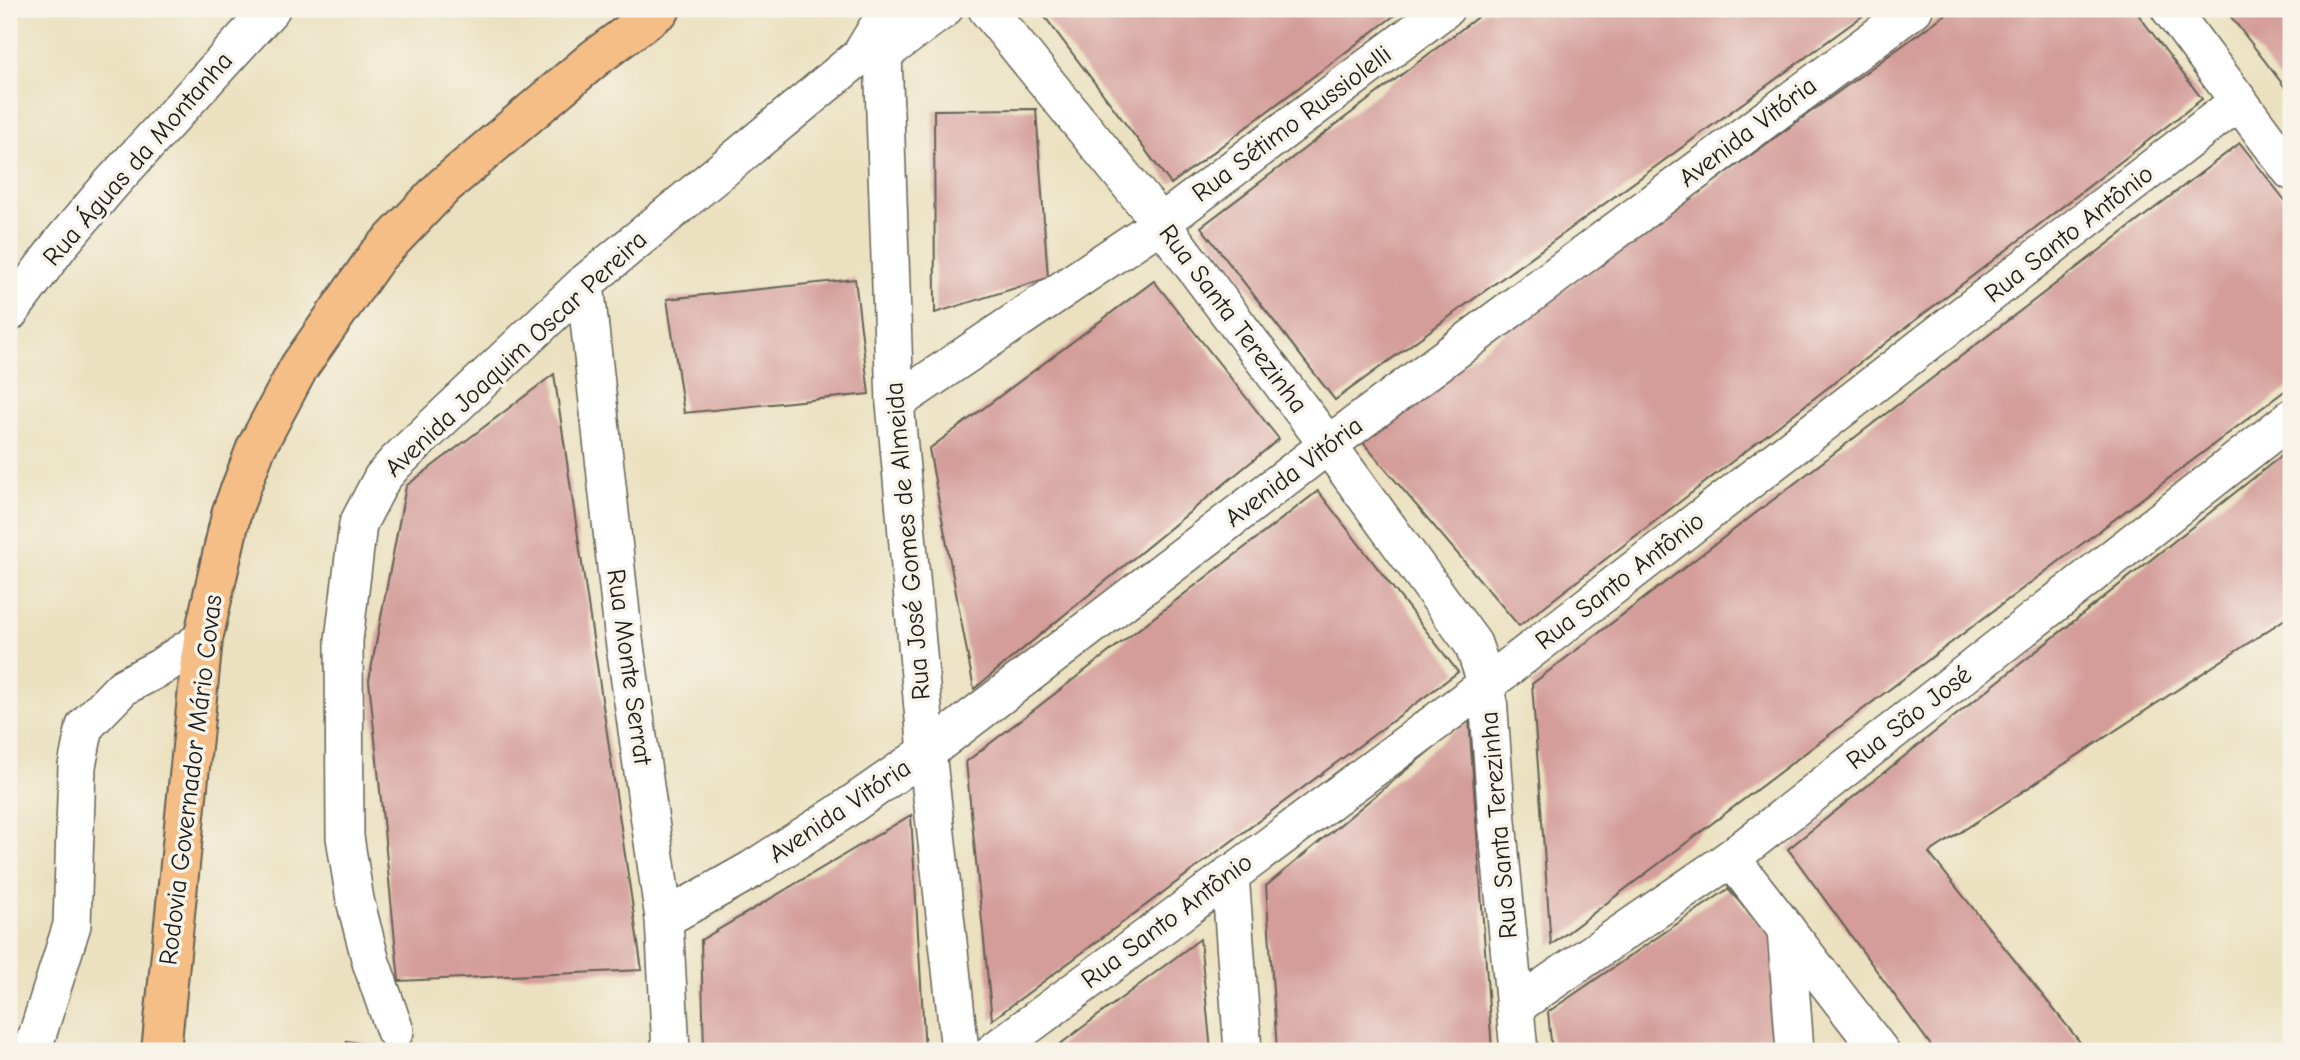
<svg xmlns="http://www.w3.org/2000/svg" width="2300" height="1060" font-family="'Comic Neue',sans-serif">
<rect width="100%" height="100%" fill="#f7f3e8"/>
<filter id="ink" filterUnits="userSpaceOnUse"><feTurbulence type="fractalNoise" baseFrequency=".0143" numOctaves="2"/><feDisplacementMap in="SourceGraphic" scale="14" xChannelSelector="R" yChannelSelector="G"/><feConvolveMatrix kernelMatrix="1 2 1 2 8 2 1 2 1" color-interpolation-filters="sRGB"/></filter>
<filter id="wash" filterUnits="userSpaceOnUse"><feTurbulence type="fractalNoise" baseFrequency=".00686" numOctaves="4" result="noise"/><feDisplacementMap in="SourceGraphic" scale="28" xChannelSelector="R" yChannelSelector="G"/><feGaussianBlur stdDeviation="1.57" result="paint"/><feColorMatrix in="noise" values="0 0 0 0 0 0 0 0 0 0 0 0 0 0 0 0 0 1.4 0 .05"/><feComposite in="paint" operator="in"/></filter>
<g filter="url(#wash)">
<rect width="100%" height="100%" fill="#ebe1c0"/>
<g id="blocks">
<g fill="#d49d9a">
<polygon points="1039,9 1403,9 1171,184"/>
<polygon points="1488,9 1872,9 1335,400 1201,227"/>
<polygon points="1953,9 2134,9 2202,99 1519,626 1359,438"/>
<polygon points="2225,9 2291,9 2291,95"/>
<polygon points="1036,109 1048,278 935,313 934,110"/>
<polygon points="2240,143 2291,208 2291,386 1551,945 1532,684"/>
<polygon points="855,279 869,394 684,413 667,299"/>
<polygon points="1154,281 1279,439 974,689 929,449"/>
<polygon points="554,374 642,970 399,981 369,680 406,486"/>
<polygon points="2291,448 2291,615 1929,853 2087,1051 1935,1051 1788,849"/>
<polygon points="1318,491 1458,672 992,1020 966,762"/>
<polygon points="1469,718 1492,1051 1277,1051 1266,886"/>
<polygon points="911,815 925,1051 704,1051 701,940"/>
<polygon points="1728,889 1771,937 1779,1051 1552,1051 1548,1012"/>
<polygon points="1200,939 1211,1051 1051,1051"/>
<polygon points="347,1041 402,1050 402,1051 345,1051"/>
</g>
</g>
</g>
<g filter="url(#ink)">
<use href="#blocks" fill-opacity="0" stroke="#646155" stroke-width="2"/>
<g fill="none" stroke-linecap="round" stroke-linejoin="round">
<defs>
<g id="minor">
<polyline points="987,9 1161,223 1328,445 1473,644 1487,684 1497,821 1519,1051"/>
<polyline points="2170,9 2291,171"/>
<polyline points="876,30 883,54 895,403 927,752 960,1051"/>
<polyline points="878,55 883,54 944,9"/>
<polyline points="585,283 623,632 664,919 671,1051"/>
<polyline points="9,313 61,243 111,184 271,9"/>
<polyline points="895,403 1161,223 1445,9"/>
<polyline points="1731,858 1880,1051"/>
<polyline points="1230,874 1243,1051"/>
<polyline points="664,919 751,870 838,814 927,752 1328,445 1914,9"/>
<polyline points="1786,929 1795,1051"/>
<polyline points="1516,1006 1731,858 2291,418"/>
<polyline points="395,1031 371,962 355,900 345,837 344,640 358,524 382,478 395,463 585,283 860,56 876,30 901,9"/>
<polyline points="29,1051 37,1036 72,925 77,766 85,726 123,687 161,667 203,639"/>
<polyline points="994,1051 1487,684 2239,101"/>
</g>
<polyline id="highway" points="161,1051 203,639 232,511 256,448 299,367 377,256 444,186 595,58 661,9"/>
</defs>
<use href="#minor" stroke="#646155" stroke-width="40"/>
<use href="#highway" stroke="#646155" stroke-width="42"/>
<use href="#minor" stroke="#fff" stroke-width="37"/>
<use href="#highway" stroke="#f5be86" stroke-width="38"/>
</g>
</g>
<g text-anchor="middle" dominant-baseline="central" stroke-width="7" stroke-linejoin="round" paint-order="stroke">
<g font-size="26" fill="#1c1c1c" stroke="#f7f3e8">
<text transform="translate(1292 124) rotate(-37)">Rua Sétimo Russiolelli</text>
<text transform="translate(1748 132) rotate(-37)">Avenida Vitória</text>
<text transform="translate(138 159) rotate(-49)">Rua Águas da Montanha</text>
<text transform="translate(2069 234) rotate(-38)">Rua Santo Antônio</text>
<text transform="translate(1233 319) rotate(53)">Rua Santa Terezinha</text>
<text transform="translate(516 354) rotate(-43)">Avenida Joaquim Oscar Pereira</text>
<text transform="translate(1294 472) rotate(-37)">Avenida Vitória</text>
<text transform="translate(908 541) rotate(-95)">Rua José Gomes de Almeida</text>
<text transform="translate(1620 581) rotate(-38)">Rua Santo Antônio</text>
<text transform="translate(629 667) rotate(82)">Rua Monte Serrat</text>
<text transform="translate(1909 718) rotate(-38)">Rua São José</text>
<text transform="translate(191 780) rotate(-83)">Rodovia Governador Mário Covas</text>
<text transform="translate(840 811) rotate(-34)">Avenida Vitória</text>
<text transform="translate(1499 825) rotate(-95)">Rua Santa Terezinha</text>
<text transform="translate(1167 921) rotate(-37)">Rua Santo Antônio</text>
</g>
</g>
<rect width="2300" height="1060" fill="none" stroke="#f7f3e8" stroke-width="35"/>
</svg>
